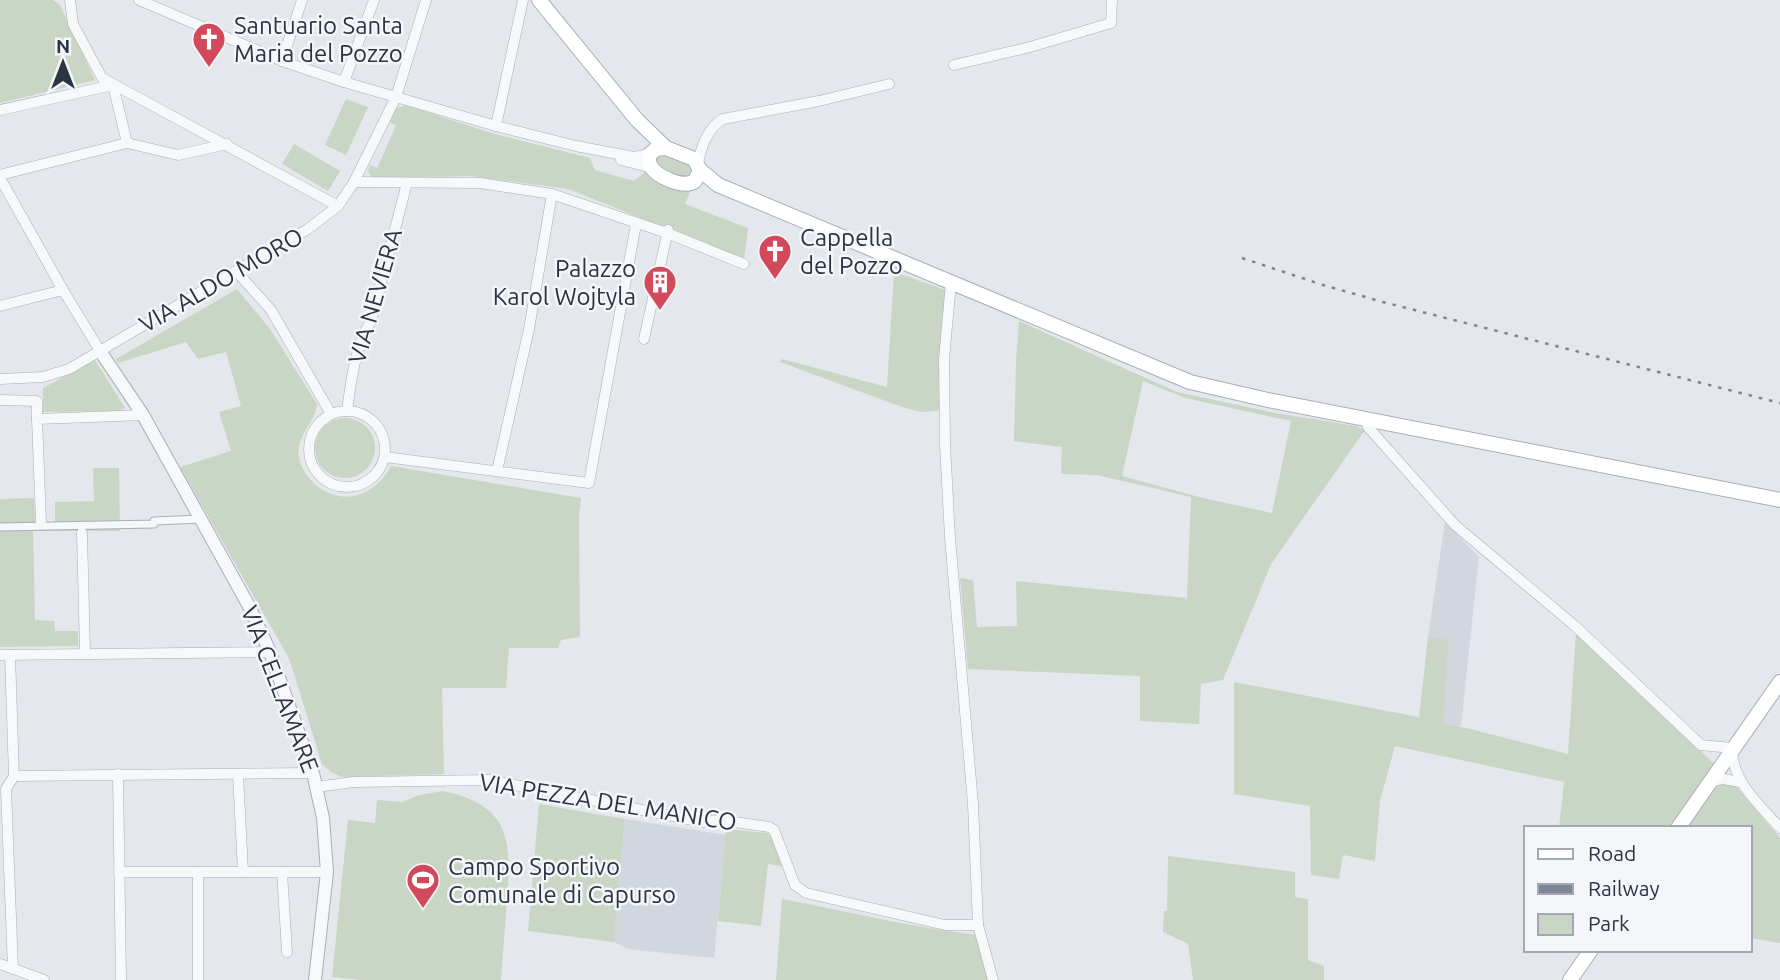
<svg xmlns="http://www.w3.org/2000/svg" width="1780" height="980" font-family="Ubuntu,sans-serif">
<rect width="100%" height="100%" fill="#e4e7ec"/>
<g fill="#d2d6de">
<polygon points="1445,522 1479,557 1461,726 1442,722 1449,641 1428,637"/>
<polygon points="625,819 726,835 714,958 628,949 614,942"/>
</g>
<g fill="#c9d6c5" fill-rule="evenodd">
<polygon points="0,0 53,0 60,5 95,80 0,103"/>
<polygon points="346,99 368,107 346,155 325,145"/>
<polygon points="406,105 491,133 590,158 595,170 634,181 645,172 675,189 691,190 685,204 748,228 744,259 568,189 471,176 372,178 368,171 370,165 377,168 396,126 390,122 395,109"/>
<polygon points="294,144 340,171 328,191 282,164"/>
<polygon points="659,152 693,163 694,176 681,180 656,164 655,156"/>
<polygon points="894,272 949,291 942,410 921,412 902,407 780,362 782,359 887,387"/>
<path d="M237,289l33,40 47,75c-3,22 -26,35 -16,61 3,8 11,17 17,22 28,20 58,7 73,-21l190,32 -2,19 1,120 -19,3 -3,8h-49l-3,40h-64l2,86 -102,3 -11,-5 -9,-8 -33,-106 -109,-191 51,-16 -12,-39 22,-6 -15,-54 -28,7 -12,-17 -68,21 -2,-4z"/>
<path d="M1019,321l158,71 99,21 80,13 9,4 -94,134 -48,116 -22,4 -2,40 -59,-3v-45l-172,-7 -8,-91 13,2 4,47 40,-1 -1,-45 171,17 4,-101 -94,-22 -36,-1 1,-27 -48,-6 2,-79zM1143,381l42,17 106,23 -19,92 -73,-16 -77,-21z"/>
<polygon points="95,360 125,408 119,411 43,412 43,388"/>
<circle cx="345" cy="448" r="30"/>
<polygon points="93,468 119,468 120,531 33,531 35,620 54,621 55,631 78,631 78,646 0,647 0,499 34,498 35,523 55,523 55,502 94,501"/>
<polygon points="1576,632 1730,779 1780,838 1780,943 1750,938 1750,828 1559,828 1564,782 1395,746 1380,801 1375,861 1343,855 1339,879 1311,875 1310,806 1234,794 1234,682 1419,717 1428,637 1449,640 1443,722 1568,754"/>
<path d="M443,791c67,14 69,49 64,108 -2,27 -4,54 -6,81h-141l-28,-3 16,-157 27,3 2,-23 25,2 17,-7z"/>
<polygon points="539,804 625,819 614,942 528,931"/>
<polygon points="726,829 767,833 775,840 785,867 768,864 761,926 718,921"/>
<polygon points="1168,856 1295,872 1295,897 1308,899 1308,960 1324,966 1324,980 1193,980 1188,944 1163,932 1164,911 1167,911"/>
<path d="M782,899c66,12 130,29 197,36l12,45h-215z"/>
</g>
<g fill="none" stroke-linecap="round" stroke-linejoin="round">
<defs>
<polyline id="pedestrian" points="0,527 154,524 154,521 201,519"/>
<g id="minor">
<polyline points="70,0 73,24 102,78 338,206"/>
<polyline points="139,0 282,61 344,82 496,126 576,146 634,157 650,154"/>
<polyline points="282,61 302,0"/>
<polyline points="954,65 1030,47 1111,23 1112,0"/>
<polyline points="344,82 374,0"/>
<polyline points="0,110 113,85 127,143"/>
<polyline points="496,126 523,0"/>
<polyline points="621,160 652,168"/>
<path d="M698,165c2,-16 10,-38 25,-46l96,-18 70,-17"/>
<polyline points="0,175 127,143 178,155 227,144"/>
<polyline points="0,178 63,290 100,351"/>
<polyline points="354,182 480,183 552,194 667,233 744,264"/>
<polyline points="236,271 271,310 331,414"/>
<polyline points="951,283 944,359 945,444 950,538 973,804 978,925 993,980"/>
<polyline points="0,306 63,290"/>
<polyline points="644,339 668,230"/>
<polyline points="0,379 43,377 69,369 308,229 338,206 354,182 396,97 426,0"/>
<polyline points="0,400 37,401 37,419"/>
<circle cx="347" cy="449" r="38"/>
<path d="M347,411c4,-30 8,-65 24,-90l36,-138"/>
<path d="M1365,419l3,8 87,98 120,101 126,119 31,3c0,34 27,56 48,80"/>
<polyline points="385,457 589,483 636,224"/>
<polyline points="497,471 529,329 552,194"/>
<polyline points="41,522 37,419 143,415"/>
<polyline points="82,533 85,652"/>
<polyline points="0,655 270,652"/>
<polyline points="10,655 14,776 6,789 13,969"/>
<polyline points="118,774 121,980"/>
<polyline points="238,774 243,872"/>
<polyline points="14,776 313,773"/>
<polyline points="1710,782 1723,779 1740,782"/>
<polyline points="317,787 353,782 490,780 703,822 720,820 769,827 774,830 795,885 806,893 945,925 978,925"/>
<polyline points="119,872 327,872"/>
<polyline points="198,872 198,980"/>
<polyline points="282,872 287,952"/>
<polyline points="0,964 44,980"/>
</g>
<polyline id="tertiary" points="100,351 143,415 250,608 270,652 313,773 323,818 327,872 315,980"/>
<g id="secondary">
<polyline points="539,0 637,120 666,148"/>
<path d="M666,148l28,11 6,11 -5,11c-11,8 -39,-4 -45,-16 -2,-4 -1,-8 0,-11l6,-5z"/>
<polyline points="700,170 718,185 1190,382 1268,400 1780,500"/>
<polyline points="1678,828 1780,682"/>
<polyline points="1570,980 1591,950"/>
</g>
</defs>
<use href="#pedestrian" stroke="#a9aeb7" stroke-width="9"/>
<use href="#minor" stroke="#a9aeb7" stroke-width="11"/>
<use href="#tertiary" stroke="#a9aeb7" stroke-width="14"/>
<use href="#secondary" stroke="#a9aeb7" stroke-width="16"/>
<use href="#pedestrian" stroke="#f7f8fa" stroke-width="7"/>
<use href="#minor" stroke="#f7f8fa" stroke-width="10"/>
<use href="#tertiary" stroke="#f7f8fa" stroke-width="12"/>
<use href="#secondary" stroke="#fff" stroke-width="14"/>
<polyline stroke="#7d8696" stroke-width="2.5" stroke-dasharray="3.5 7" stroke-linecap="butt" points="1242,258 1323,285 1383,302 1780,403"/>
</g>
<defs>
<symbol id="church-pin" viewBox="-11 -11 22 30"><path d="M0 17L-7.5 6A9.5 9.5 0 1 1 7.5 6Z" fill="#d1495b" stroke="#f4f6f9"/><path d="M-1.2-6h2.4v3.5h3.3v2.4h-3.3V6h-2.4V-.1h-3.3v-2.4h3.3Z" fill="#fff"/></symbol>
<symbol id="building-pin" viewBox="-11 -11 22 30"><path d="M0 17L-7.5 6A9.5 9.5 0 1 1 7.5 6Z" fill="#d1495b" stroke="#f4f6f9"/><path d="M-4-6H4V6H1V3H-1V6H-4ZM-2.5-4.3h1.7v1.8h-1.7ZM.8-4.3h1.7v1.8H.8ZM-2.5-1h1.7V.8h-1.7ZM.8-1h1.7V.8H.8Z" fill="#fff"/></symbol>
<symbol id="stadium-pin" viewBox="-11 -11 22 30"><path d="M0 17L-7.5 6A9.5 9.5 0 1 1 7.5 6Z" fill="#d1495b" stroke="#f4f6f9"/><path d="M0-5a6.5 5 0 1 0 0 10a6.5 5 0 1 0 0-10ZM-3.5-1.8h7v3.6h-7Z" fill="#fff"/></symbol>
</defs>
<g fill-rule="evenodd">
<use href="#church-pin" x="190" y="20" width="38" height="52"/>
<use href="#church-pin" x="756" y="232" width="38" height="52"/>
<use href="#building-pin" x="641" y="263" width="38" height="52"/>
<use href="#stadium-pin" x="404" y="861" width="38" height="52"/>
</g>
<g text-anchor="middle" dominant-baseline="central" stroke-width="5" stroke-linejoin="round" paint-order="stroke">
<g font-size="24" fill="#2b3445" stroke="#f4f6f9" text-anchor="start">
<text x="234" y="25">Santuario Santa<tspan x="234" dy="28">Maria del Pozzo</tspan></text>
<text x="800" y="237">Cappella<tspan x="800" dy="28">del Pozzo</tspan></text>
<text x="636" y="268" text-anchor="end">Palazzo<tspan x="636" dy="28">Karol Wojtyla</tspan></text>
<text x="448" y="866">Campo Sportivo<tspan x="448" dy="28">Comunale di Capurso</tspan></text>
</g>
<g font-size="24" fill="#2b3445" stroke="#f4f6f9">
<text transform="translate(221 280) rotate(-30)">VIA ALDO MORO</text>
<text transform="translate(375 296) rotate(-74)">VIA NEVIERA</text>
<text transform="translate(280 689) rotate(69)">VIA CELLAMARE</text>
<text transform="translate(608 802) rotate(9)">VIA PEZZA DEL MANICO</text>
</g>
</g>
<rect x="1524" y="826" width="228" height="126" fill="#f4f6f9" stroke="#a4a8b1" stroke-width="2"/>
<rect x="1538" y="849" width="35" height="10" fill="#ffffff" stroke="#a4a8b1" stroke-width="2"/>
<text x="1588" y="861" font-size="21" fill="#2b3445">Road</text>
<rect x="1538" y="884" width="35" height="10" fill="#7d8696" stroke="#a4a8b1" stroke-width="2"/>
<text x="1588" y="896" font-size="21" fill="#2b3445">Railway</text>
<rect x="1538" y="914" width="35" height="21" fill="#c9d6c5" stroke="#a4a8b1" stroke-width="2"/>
<text x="1588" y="931" font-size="21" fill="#2b3445">Park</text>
<g transform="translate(63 63)" stroke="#f4f6f9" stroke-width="5" paint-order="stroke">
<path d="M0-5L12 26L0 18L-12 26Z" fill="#2b3445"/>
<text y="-10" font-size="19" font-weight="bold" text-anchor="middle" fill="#2b3445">N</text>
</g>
</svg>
